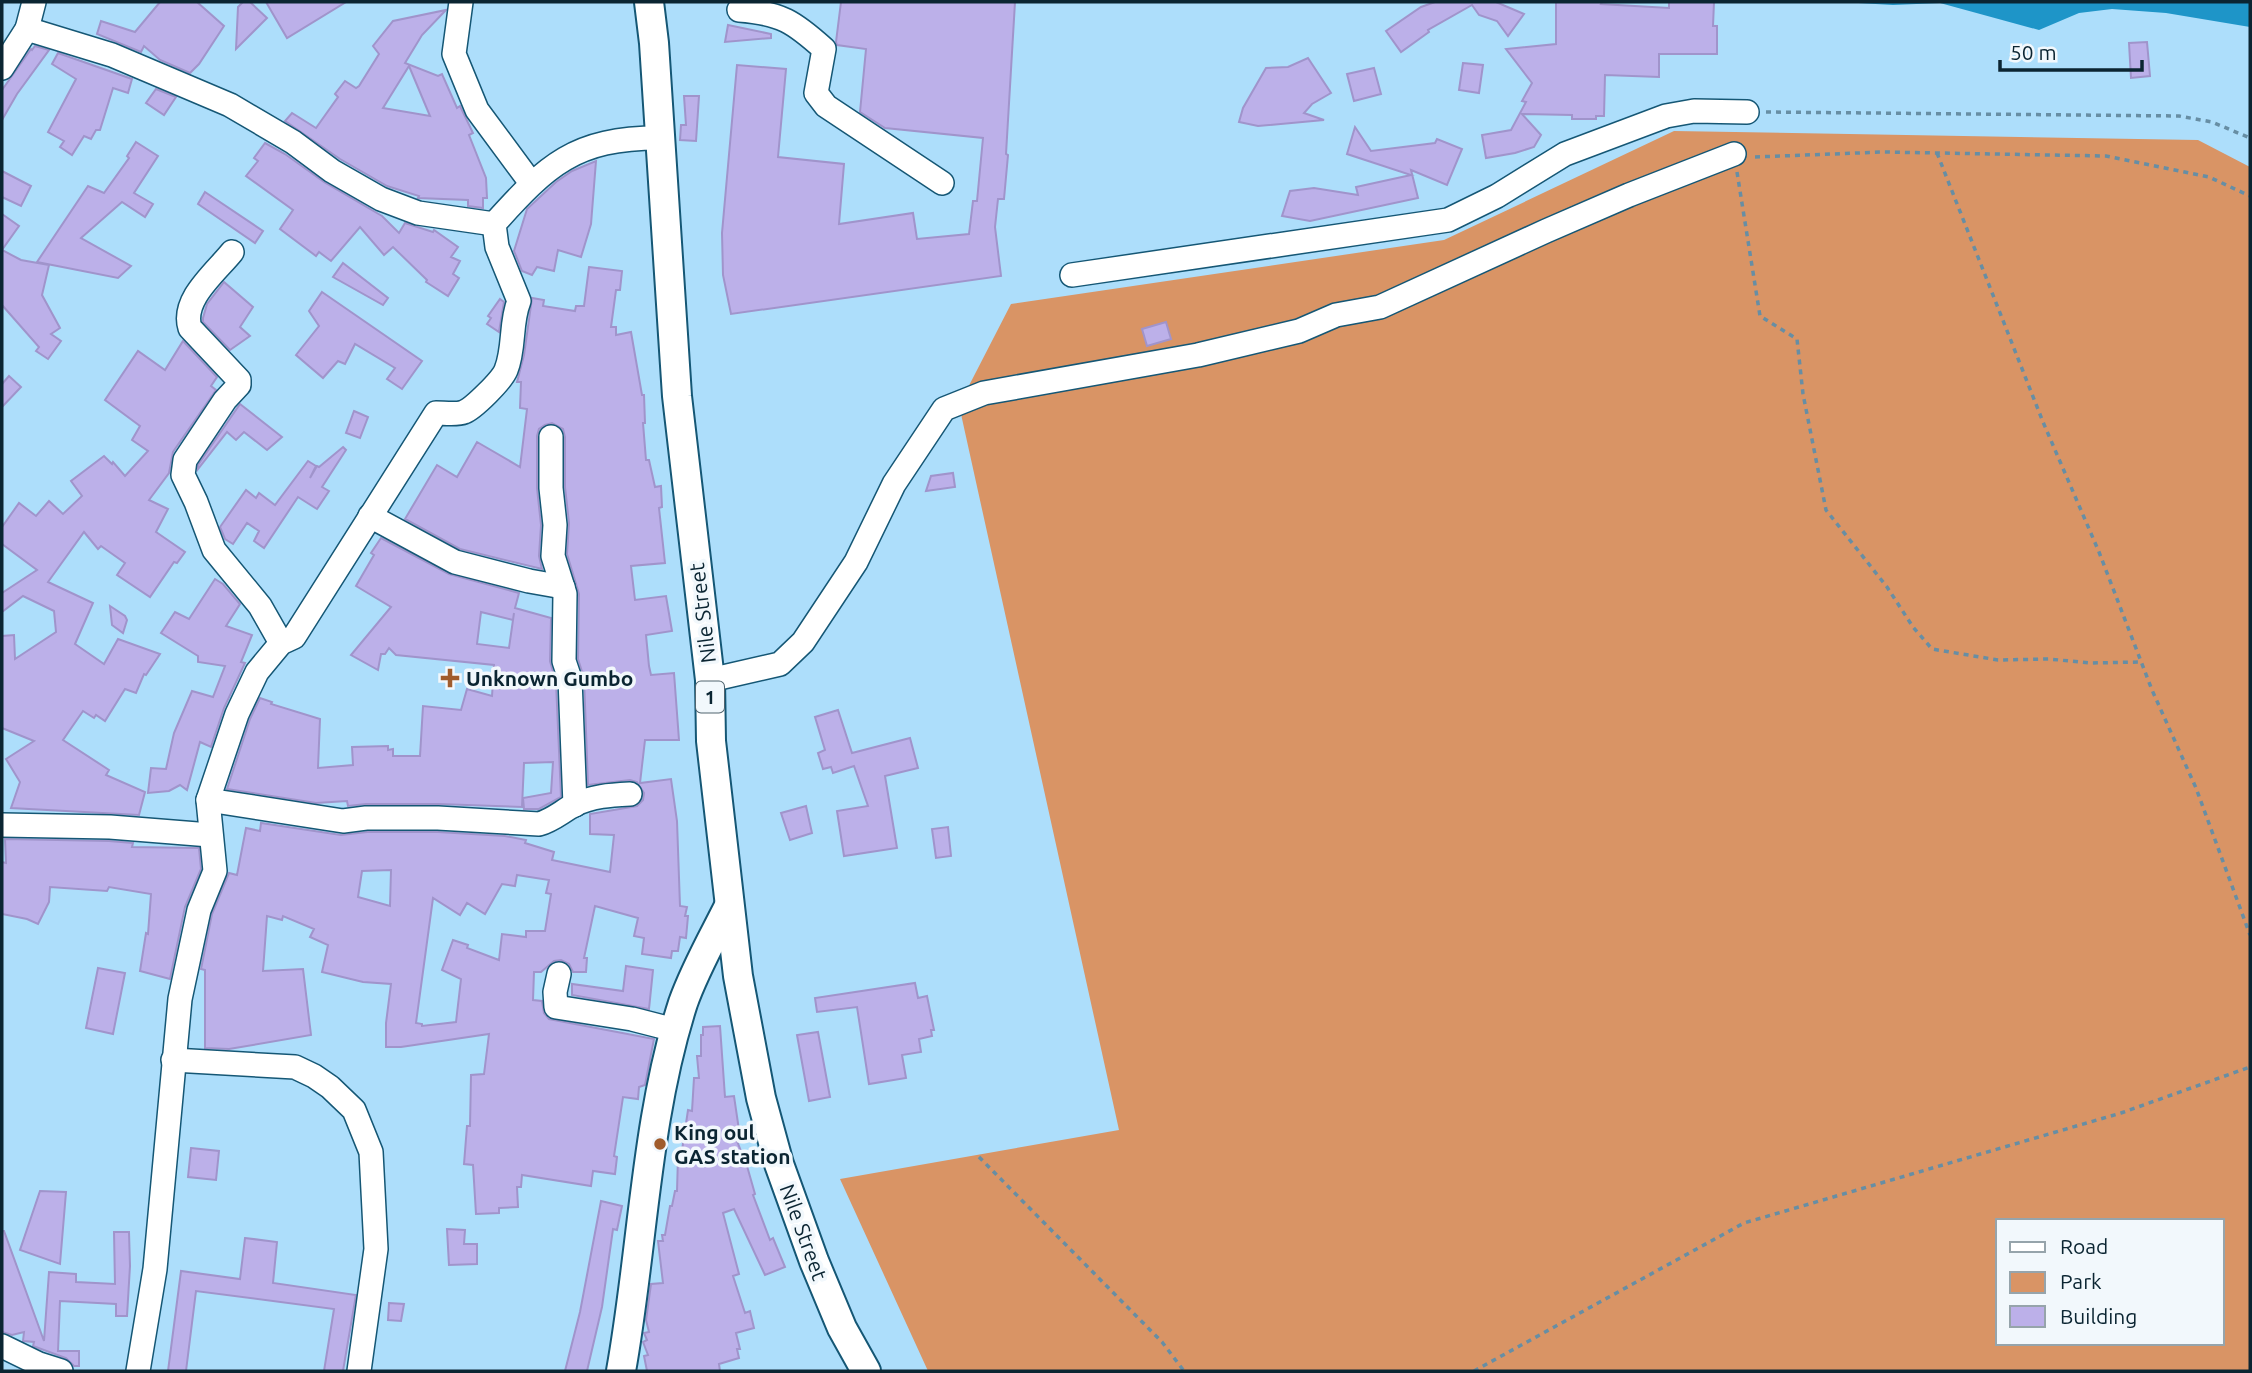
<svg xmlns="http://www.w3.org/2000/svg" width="2252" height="1373" font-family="Ubuntu,sans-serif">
<rect width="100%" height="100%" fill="#addefb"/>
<path fill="#d99465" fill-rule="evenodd" d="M1674,131l524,9 52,27v1204h-1322l-88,-192 279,-49 -160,-725 52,-101 433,-64zM1998,1221h224v122h-224z"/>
<polygon fill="#1e95c8" points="1841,2 2250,2 2250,27 2166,13 2112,9 2079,13 2039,30 1940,3 1893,5"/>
<g fill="#bcb0e9" stroke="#a094cb" stroke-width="2" fill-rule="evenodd">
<polygon points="160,2 197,2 224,26 199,64 190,73 160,60 144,46 141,52 97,34 101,21 135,32"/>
<polygon points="243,2 250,2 267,18 236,49 238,7"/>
<polygon points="266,2 346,2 287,38"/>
<polygon points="841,2 1015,2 1006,154 1008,155 1004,199 998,199 995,227 1001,276 731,314 723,275 722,233 737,65 786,69 778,157 844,164 839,224 913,213 917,239 969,234 973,201 977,201 983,138 885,128 860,112 866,49 837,45 836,42"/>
<polygon points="1435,2 1496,2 1524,14 1508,36 1497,21 1479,15 1472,5 1428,30 1429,32 1401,52 1386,31 1421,7"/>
<polygon points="1556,2 1602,2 1601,4 1669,8 1669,2 1714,2 1713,26 1717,26 1717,54 1659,54 1659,77 1605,75 1604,116 1596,116 1596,119 1572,119 1572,115 1522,114 1541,135 1534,147 1515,153 1486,158 1482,135 1511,130 1526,102 1522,101 1532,83 1506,49 1556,44"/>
<path d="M446,10l-24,25 -17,28 33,13 4,-2 15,34 3,-2 13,27 -4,2 17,43 1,20h-4v10l-15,-2v-6l-50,-2 1,-2 -32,-10 -47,-27 -55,-38 7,-8 24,15 22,-31 -3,-3 10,-13 11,7 3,-2 20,-32 -6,-8 20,-25zM409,66l21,50 -47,-8z"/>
<polygon points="728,25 771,34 771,38 725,42"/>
<polygon points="2147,42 2150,76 2131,78 2129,43"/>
<polygon points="35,46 49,50 17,94 2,120 2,90 31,49 32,50"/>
<polygon points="58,53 132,79 128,93 113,88 100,130 96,130 91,139 84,136 72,155 60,147 64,141 48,132 76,79 52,64"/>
<polygon points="1308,58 1331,93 1312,104 1304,113 1324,120 1258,126 1239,122 1243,108 1266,68 1288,67"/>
<polygon points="1463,63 1483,65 1479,93 1459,90"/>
<polygon points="1374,68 1381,94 1354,101 1347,74"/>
<polygon points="156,89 176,97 164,115 146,103"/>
<polygon points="684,96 699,96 696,141 680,140 681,125 686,125"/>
<polygon points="1355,127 1371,151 1435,143 1437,139 1462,149 1447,185 1411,170 1418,198 1310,221 1282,216 1290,191 1314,188 1358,195 1356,187 1411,175 1347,154"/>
<polygon points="136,142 158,156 134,193 153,204 145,217 122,202 81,238 131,266 118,278 37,262 88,186 104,193 129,158 127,156"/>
<polygon points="265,143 285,154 324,182 382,216 399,233 405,223 433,232 434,230 458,247 451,257 460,261 453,274 459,278 448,296 426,282 427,280 393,247 384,255 360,227 331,261 319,252 316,256 280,229 293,210 246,176 258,161 254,158"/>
<polygon points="596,161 591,224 581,257 558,250 554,271 537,267 532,275 522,271 514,251 527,209 556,182 572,171"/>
<polygon points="2,171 31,186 21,206 2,197"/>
<polygon points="205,192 263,231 255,243 198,204"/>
<polygon points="2,214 19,226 2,250 21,260 49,265 42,295 60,328 51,334 61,341 48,359 36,351 39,347 2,305"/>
<polygon points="343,263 388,298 383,305 333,277"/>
<path d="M589,267l33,4 -2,19h-4l-5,37h5v8l15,-3 11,63h2l1,28h-2l3,37h3l6,27 6,-1 1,21 -3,1 6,55 -34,3 4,34 31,-4 6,35 -26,4 3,31 2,9 23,-2 5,67h-34l-5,43 31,-4 6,42 3,85 7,1 -2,9h3l-2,22 -6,-1 -2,14h-6l-1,7 -29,-4 2,-16 -10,-2 4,-18 -43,-12 -11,52h3l-1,14h-13l-4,-8 -8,-4 -7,1 -13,11h-7l-1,28 9,1 2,12 5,6 105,20 -9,46 -6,2 -1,12 -15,-2 -9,59 3,1 -2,17 -22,-3 -2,15 -69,-11 -1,12h-4l1,20 -19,1v5l-23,1 -3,-49 -9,-1 3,-38h3l1,-51 13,-1 5,-40 -88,13h-15v-24l5,-39 -28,-2 -41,-10 6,-27 -18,-8 4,-8 -31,-13 -1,4 -15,-4 -4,55 40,-2 8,66 -82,14 -24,-1v-78l-4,-1 11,-55 17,-41 8,2 9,-47 14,3 1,-8 80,12 26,-3h71l67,4 21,4 -1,3 29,9 -2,8 58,12 4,-37 -24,-1v-20l47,-8 6,-6 1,-7 -7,-11 -7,-2 -42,5 -4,-107 -6,-19 1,-65 -12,-40 2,-31 -4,-36v-50l-2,-8 -11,-6 -7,2 -6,4 -2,7v52l4,37 -2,31 3,13 -82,-20 -55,-30 32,-54 20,12 20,-35 43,25 7,-58 -7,-1 1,-26h-4l7,-27 8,-57 12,2 -1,6 32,5 1,-5h8zM391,870l-1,36 -32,-9 4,-26zM517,875l32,5 -3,13 5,1 -6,37h-19v6l-24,-3 -3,26 -32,-12 1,-3 -15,-5 -11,30 19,9 -5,43 -34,4v-2l-6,-1 17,-125 27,17 7,-12 18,11 17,-30 13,2z"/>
<polygon points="224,282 253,307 240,327 250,336 230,350 203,322 203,318 207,304"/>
<polygon points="322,292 422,361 402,389 387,379 395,368 355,344 345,364 338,361 323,378 296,355 319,326 309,311"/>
<polygon points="500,299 504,302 499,332 487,324 491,318 488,316"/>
<polygon points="1166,322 1171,339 1147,346 1142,329"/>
<polygon points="183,341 217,377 211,386 216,390 173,452 169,473 149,500 168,509 156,532 185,552 177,563 174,562 150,597 117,575 125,563 101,546 98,549 84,532 48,582 93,603 75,644 104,664 118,639 160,654 146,675 144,674 136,693 125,689 105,721 96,715 94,718 83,711 63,740 109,770 106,775 145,792 139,815 11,808 20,782 6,759 34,741 2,728 2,636 14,635 15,659 56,632 54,611 23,596 2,612 2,593 37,570 2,544 2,527 19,503 36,516 49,501 63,514 82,496 71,481 104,456 112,464 113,462 125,476 148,451 132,440 140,426 105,400 138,351 165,370"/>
<polygon points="9,376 21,387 2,407 2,384"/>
<polygon points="240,404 282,437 267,450 244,432 236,440 227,432 198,469 198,465"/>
<polygon points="354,411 368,417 360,438 346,433"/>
<polygon points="343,447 346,450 322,487 329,491 317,509 298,497 264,548 254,541 259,531 247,523 233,544 225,539 220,527 246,490 256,498 259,493 275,505 308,461 316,466 310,478 317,466 319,467"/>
<polygon points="953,473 955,487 926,491 931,476"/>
<path d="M381,538l68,36 70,19 -4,15 36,10 -1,43 6,21 5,115 -22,12h-15l-1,-11 28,-5 2,-31 -29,1 -2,44 -84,-3h-72l-18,2 -1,-5 -31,2 -89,-14 23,-70 10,-21 12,4 -1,2 49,15 -2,49 35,-3 -1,-18 36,-1v4l5,-1v7h27l3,-50 38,4 6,-21 25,7 2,-31 -98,-10 -7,-7 -4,6h-4l-3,16 -27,-15 40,-48 -35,-21 18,-31 -3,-2zM481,612l32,8 1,-7 -5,35 -32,-4z"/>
<polygon points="215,579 223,584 240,604 226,626 252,635 241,662 245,663 224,708 211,747 200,742 187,790 180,785 169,791 148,793 151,768 166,769 174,733 192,691 213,697 225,666 198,662 198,656 161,633 175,612 189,619"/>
<polygon points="110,606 125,616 127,620 123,633 112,625"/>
<polygon points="838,710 852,753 910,738 918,768 885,776 897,848 844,856 837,811 868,806 854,766 833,773 831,767 823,769 818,753 825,750 815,717"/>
<polygon points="806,806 812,833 790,840 781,813"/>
<polygon points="948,827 951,856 936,858 932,829"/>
<polygon points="5,839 109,841 133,843 132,847 199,848 201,869 185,907 170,979 140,971 146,933 148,934 151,894 109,887 107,891 50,887 49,902 38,924 27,919 2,914 2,862 6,863"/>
<polygon points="626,966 653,970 649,1009 572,995 572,984 623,991"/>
<polygon points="98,968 125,973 113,1034 86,1028"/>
<polygon points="915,983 918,998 927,996 934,1030 931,1030 932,1036 919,1039 921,1052 902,1055 906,1078 869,1084 857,1007 817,1012 815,998"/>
<polygon points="720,1026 725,1097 734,1096 739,1130 733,1131 747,1166 755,1194 753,1195 770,1240 773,1238 785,1267 765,1275 734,1209 723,1213 739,1274 733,1276 745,1313 750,1311 754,1328 736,1333 740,1349 737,1349 739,1358 719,1364 720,1371 647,1371 644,1356 648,1355 643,1342 647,1340 644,1333 649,1332 646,1320 651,1284 663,1283 658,1241 663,1241 662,1235 665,1235 670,1206 672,1206 675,1191 677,1191 678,1157 681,1157 688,1110 692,1111 694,1078 699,1078 697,1056 701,1056 701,1035 703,1035 703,1027"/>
<polygon points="818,1032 830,1097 809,1101 797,1035"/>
<polygon points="191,1148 219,1151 216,1180 188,1177"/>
<polygon points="40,1191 66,1192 60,1264 20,1250"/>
<polygon points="601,1201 622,1206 617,1230 613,1229 602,1307 587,1371 565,1371 580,1312"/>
<polygon points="447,1229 465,1230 464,1244 477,1244 477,1264 449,1265"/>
<polygon points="2,1231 4,1231 44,1341 49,1272 76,1274 76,1282 115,1284 114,1232 129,1232 130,1266 127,1316 116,1316 116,1304 60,1301 58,1351 79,1351 79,1366 74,1366 66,1358 33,1346 34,1342 23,1341 24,1332 12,1335 2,1332"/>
<polygon points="245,1238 277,1242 273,1283 356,1295 343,1371 324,1371 334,1309 196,1291 186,1371 168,1371 181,1271 240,1279"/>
<polygon points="389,1303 404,1304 401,1321 388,1320"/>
</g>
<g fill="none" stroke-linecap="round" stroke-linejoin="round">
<defs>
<g id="minor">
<polyline points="461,2 454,54 477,110 531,183"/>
<path d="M739,10c42,3 55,12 85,39l-8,44 10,13 116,77"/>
<polyline points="27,29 34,2"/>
<polyline points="2,68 27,29 112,55 230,105 293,142 332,171 381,199 418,213 494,224"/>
<path d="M232,252c-17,21 -51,48 -42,76l49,52v5l-14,15 -40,60 -2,15 13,27 18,48 46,56 21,37"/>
<polyline points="1072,275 1448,220 1497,196 1565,154 1666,116 1694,111 1747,112"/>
<polyline points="551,437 551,488 555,525 553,556 565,594 564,661 570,679 575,805"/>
<polyline points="370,516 455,562 529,581 563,587"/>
<polyline points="710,680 780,664 803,642 856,562 894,484 944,409 984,393 1198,355 1299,331 1336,315 1380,307 1546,231 1629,195 1734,154"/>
<path d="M208,800l135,21 23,-3h72l101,6c14,-4 22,-12 35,-19 18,-9 37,-10 56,-11"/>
<polyline points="2,825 110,827 210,835"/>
<polyline points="559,974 555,992 556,1007 632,1019 675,1030"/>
<polyline points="173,1060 295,1067 314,1076 330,1087 354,1110 371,1152 376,1249 359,1371"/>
<polyline points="2,1346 39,1364 61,1371"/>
<path d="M138,1371l17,-102 25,-270 19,-89 16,-39 -7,-71 29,-86 20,-42 24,-29 13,-6 142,-224c8,0 21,2 28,-1 10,-4 38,-32 42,-42 9,-22 4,-47 13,-69l-22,-54 -3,-23c53,-59 81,-86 165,-86"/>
</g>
<g id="major">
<polyline points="649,2 654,43 677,396 710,680 711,741 738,976 761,1098 779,1164 814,1261 842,1328 866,1371"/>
<path d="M621,1371c22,-122 24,-250 62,-368 12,-34 30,-65 46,-97"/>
</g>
</defs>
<use href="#minor" stroke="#155775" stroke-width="26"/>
<use href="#major" stroke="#155775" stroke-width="32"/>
<g stroke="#678ea4" stroke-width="3.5" stroke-dasharray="5 5" stroke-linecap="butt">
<polyline points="1766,112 2179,116 2212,122 2250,138"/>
<polyline points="1937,153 2043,422 2099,552 2152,690 2196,788 2250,935"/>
<polyline points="1755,157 1883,152 2106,156 2209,177 2250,196"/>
<polyline points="1737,172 1760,316 1797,339 1803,394 1826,510 1887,587 1913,627 1932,649 1998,660 2049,659 2090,663 2141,662"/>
<polyline points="979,1157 1162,1342 1184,1371"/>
<polyline points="1474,1371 1744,1223 2121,1113 2250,1067"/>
</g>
<use href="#minor" stroke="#fff" stroke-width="23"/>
<use href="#major" stroke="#fff" stroke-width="28"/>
</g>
<g fill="#a05c2c" stroke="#f2f8fc" stroke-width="2.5">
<path d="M446.5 667.5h7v7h7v7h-7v7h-7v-7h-7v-7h7z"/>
<circle cx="660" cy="1144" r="7"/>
</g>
<g text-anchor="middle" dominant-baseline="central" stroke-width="7" stroke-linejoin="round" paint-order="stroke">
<rect fill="#f2f8fc" stroke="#50646f" stroke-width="2" x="696" y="681.5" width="28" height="31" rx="5"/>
<g font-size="19" font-weight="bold" fill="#0b2532">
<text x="710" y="697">1</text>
</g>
<g font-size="21" fill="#0b2532" stroke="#f2f8fc">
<text transform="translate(702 613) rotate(-97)">Nile Street</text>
<text transform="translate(804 1232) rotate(70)">Nile Street</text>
</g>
<g font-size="21" font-weight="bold" fill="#0b2532" stroke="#f2f8fc" text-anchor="start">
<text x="466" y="678">Unknown Gumbo</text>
<text x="674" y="1132">King oul<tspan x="674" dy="24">GAS station</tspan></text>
</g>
</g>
<rect width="2252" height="1373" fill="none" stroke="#0b2532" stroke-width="7"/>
<rect x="1996" y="1219" width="228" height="126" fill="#f2f8fc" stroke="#96a4ab" stroke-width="2"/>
<rect x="2010" y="1242" width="35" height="10" fill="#ffffff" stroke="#96a4ab" stroke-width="2"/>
<text x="2060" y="1254" font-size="21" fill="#0b2532">Road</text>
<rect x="2010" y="1272" width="35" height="21" fill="#d99465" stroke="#96a4ab" stroke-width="2"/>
<text x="2060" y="1289" font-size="21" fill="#0b2532">Park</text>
<rect x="2010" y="1306" width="35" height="21" fill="#bcb0e9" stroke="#96a4ab" stroke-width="2"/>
<text x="2060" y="1324" font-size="21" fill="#0b2532">Building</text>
<path d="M2000 60v10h142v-10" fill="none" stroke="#0b2532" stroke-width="3.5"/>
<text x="2010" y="60" font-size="21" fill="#0b2532" stroke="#f2f8fc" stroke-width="5" paint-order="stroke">50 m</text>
</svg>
